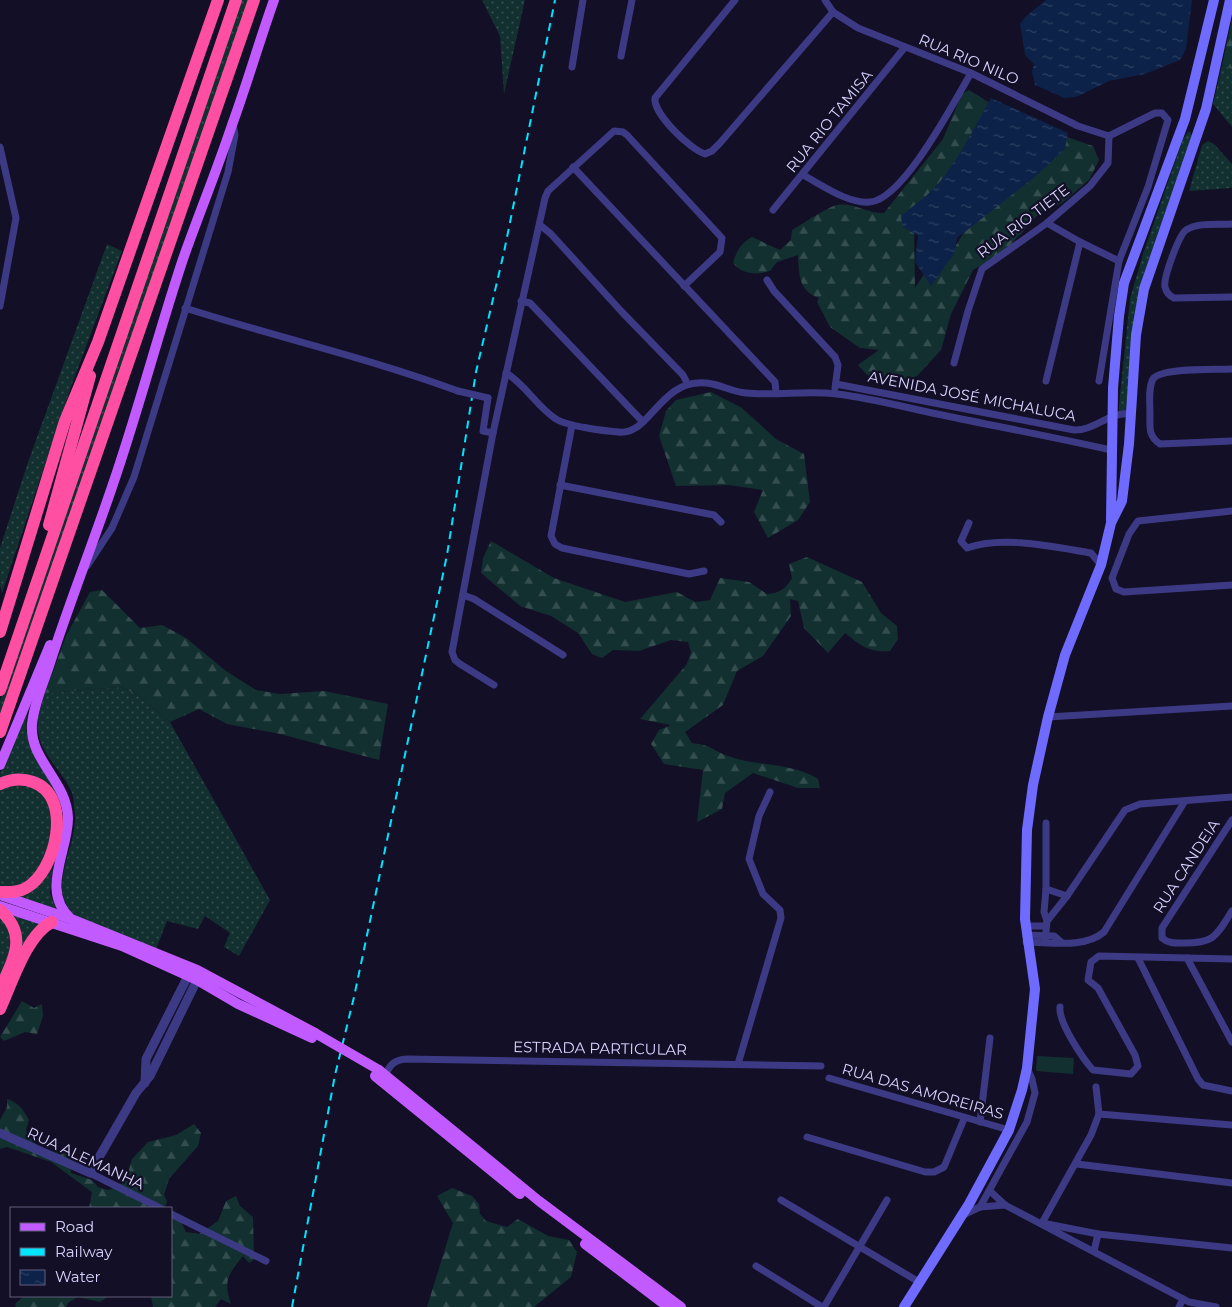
<svg xmlns="http://www.w3.org/2000/svg" width="1232" height="1307" font-family="Montserrat,sans-serif">
<defs>
<pattern id="grass-dots" width="8" height="8" patternUnits="userSpaceOnUse" patternTransform="scale(1.25)"><rect width="8" height="8" fill="#12302f"/><path d="M2 2h.1M6 6h.1" fill="none" stroke="#344d4e" stroke-width="1.8" stroke-linecap="round"/></pattern>
<pattern id="forest-firs" width="22" height="20" patternUnits="userSpaceOnUse" patternTransform="scale(1.25)"><rect width="22" height="20" fill="#12302f"/><path d="M5 1l3.5 6h-7zM16 11l3.5 6h-7z" fill="#344d4e"/></pattern>
<pattern id="water-ripples" width="26" height="14" patternUnits="userSpaceOnUse" patternTransform="scale(1.25)"><rect width="26" height="14" fill="#0c2248"/><path d="M2 4q2-2 4 0t4 0M15 11q2-2 4 0t4 0" fill="none" stroke="#2f4163"/></pattern>
</defs>
<rect width="100%" height="100%" fill="#130f26"/>
<g fill="url(#grass-dots)">
<polygon points="240,0 251,0 0,724 0,701"/>
<polygon points="482,0 525,0 504,94 500,36"/>
<polygon points="1222,65 1232,69 1232,127 1213,104"/>
<polygon points="1189,131 1192,135 1143,276 1127,414 1119,411 1119,405 1130,299 1143,254 1183,139"/>
<polygon points="1208,141 1215,145 1232,164 1232,188 1189,191 1202,145"/>
<polygon points="107,244 122,251 72,384 2,593 0,585 0,548 27,465"/>
<path d="M121,687l15,7 34,28 100,178 -31,56 -15,-9 6,-14 -25,-17 -7,13 -31,-8 -11,28c-19,-8 -74,-24 -86,-39 -21,-27 7,-64 5,-95 -1,-7 -1,-16 -3,-22 -11,-26 -38,-43 -34,-74 1,-9 5,-18 7,-26z"/>
<polygon points="27,710 26,729 29,744 53,782 63,808 60,808 50,788 0,781 0,773"/>
<polygon points="10,784 37,786 55,815 43,866 22,888 0,889 0,789"/>
<polygon points="51,864 53,865 50,893 57,912 12,897"/>
<polygon points="12,914 43,923 20,953 21,936"/>
<path d="M0,916c20,17 6,45 0,66z"/>
</g>
<g fill="url(#forest-firs)">
<polygon points="1232,19 1232,69 1222,65"/>
<path d="M969,90l21,13 -2,33 -74,88 1,64 11,-17 19,-8 21,-34 71,-55 30,-37 26,9 6,14 -10,20 -27,23 -23,10 -35,39 -31,18 -22,44 -10,36 -24,26 -15,4 -3,-4c-23,5 -25,8 -41,-11l21,-15 -19,-2 -30,-21 -13,-25 2,-4c-21,-7 -20,-25 -21,-43l-21,7 -7,9c-14,4 -27,4 -37,-8 4,-13 7,-19 19,-26l28,13 11,-10 1,-10c9,-5 37,-24 45,-25 16,-3 31,9 47,8l59,-74 19,-45z"/>
<polygon points="711,392 742,408 776,439 804,454 810,502 798,520 768,538 754,512 763,490 729,485 676,486 659,436 666,411 676,400"/>
<path d="M491,541l63,37 71,24 52,-10 18,10 15,-2 10,-22 29,4 18,12c12,-1 19,-5 25,-16l-3,-14 18,-7 55,25 19,31 16,13 1,13 -8,12c-21,2 -29,-5 -45,-18l-17,20 -24,-25 -6,-27 -8,-2 1,17 -28,40 -26,15 -14,34 -38,27 7,11c20,2 19,7 36,13 30,11 63,6 90,23l2,9h-22l-45,-15 -28,20 -3,16 -25,13 6,-52 -39,-6 -13,-20 8,-14 12,-5 -31,-6 47,-55 4,-12 -3,-10 -17,-2 -32,11 -26,-1 -11,8 -10,-4 -14,-21 -27,-17 -31,-10 -39,-33 2,-15z"/>
<polygon points="102,590 140,628 162,625 186,638 226,671 256,690 280,694 324,691 388,704 379,760 280,734 227,724 199,709 170,722 136,694 121,687 45,693 66,636 90,592"/>
<polygon points="22,1001 34,1008 42,1004 43,1016 37,1034 25,1032 4,1041 0,1037"/>
<path d="M7,1099c12,4 16,10 22,21l-3,10c10,18 21,28 41,17l1,5 16,13 -14,2 1,6 21,7 6,7 10,3 9,-3 9,-7 6,-21 16,-17 28,-7 18,-11 7,9 -3,13 -29,33 -5,16 3,6 -2,7h-76l3,-16 -41,-30 -44,-15 -7,2v-29l7,-13z"/>
<polygon points="452,1188 472,1196 479,1204 480,1214 486,1221 507,1227 518,1219 548,1236 569,1240 577,1252 571,1277 534,1307 427,1307 453,1223 437,1196"/>
<path d="M236,1196l4,10 13,11 1,43 -5,3 -6,-7c-15,19 -20,24 -12,48l-10,-5 -6,8h-62l-2,-11h20v-82l10,8 5,10 13,2 19,-13 8,-20z"/>
<polygon points="24,1296 109,1296 100,1302 78,1297 68,1303 66,1307 16,1307 15,1304"/>
</g>
<polygon fill="#12302f" points="1037,1056 1074,1058 1073,1074 1036,1071"/>
<g fill="url(#water-ripples)">
<polygon points="1046,0 1192,0 1186,49 1180,60 1145,74 1109,81 1076,97 1064,98 1035,85 1032,72 1034,64 1025,55 1020,24 1025,17"/>
<path d="M991,98l77,35 -3,16 -29,27 -79,62 -3,16 -23,32 -16,-24 3,-26 -15,-9 -2,-10c8,-9 17,-14 26,-22 28,-25 45,-65 64,-97z"/>
</g>
<g fill="none" stroke-linecap="round" stroke-linejoin="round">
<g stroke="#3d3a85" stroke-width="7">
<path d="M735,0l-80,98c-2,16 36,52 50,56l7,-3 8,-8 113,-131"/>
<polyline points="825,0 833,12 858,28 971,73 1078,126 1109,136"/>
<polyline points="621,56 632,0"/>
<polyline points="572,67 583,0"/>
<polyline points="0,147 16,218 0,306"/>
<polyline points="573,167 775,382 776,392"/>
<path d="M803,175c19,10 45,29 67,27 33,-2 84,-100 101,-129"/>
<polyline points="773,210 905,47"/>
<polyline points="1047,223 1080,242 1119,261"/>
<path d="M1232,224c-13,1 -34,-2 -46,6 -7,5 -23,48 -21,57 1,5 5,9 9,11l58,-1"/>
<polyline points="540,225 551,234 621,311 683,375 687,383"/>
<polyline points="767,280 774,291 835,357 838,365 835,388"/>
<polyline points="521,301 530,303 643,422"/>
<path d="M185,308c91,29 184,50 273,83"/>
<polyline points="954,363 968,311 982,269 1047,223 1090,186 1108,163 1109,136"/>
<path d="M1232,369c-15,1 -71,-2 -79,10 -5,9 -3,25 -3,35 0,13 -2,22 10,30l72,-3"/>
<path d="M506,373c20,12 31,34 50,46 10,7 49,12 62,13 33,4 41,-53 88,-49 14,1 26,9 40,10 30,3 61,-3 91,1 33,4 67,13 100,20 58,12 116,23 174,36"/>
<polyline points="1046,381 1080,242"/>
<polyline points="1099,381 1119,261 1148,187 1168,120 1162,113 1155,113 1109,136"/>
<path d="M836,384l238,46c20,1 36,-19 56,-16"/>
<polyline points="488,398 483,431 493,433"/>
<polyline points="572,425 551,536 555,544 562,548 689,574 704,571"/>
<polyline points="560,485 714,515 721,522"/>
<polyline points="1232,511 1138,521 1129,534 1112,578 1116,589 1124,592 1232,585"/>
<path d="M969,523l-8,18 6,7c34,-13 88,-1 124,5l10,12"/>
<polyline points="87,566 112,528 134,477 228,172 235,135 233,124"/>
<polyline points="463,595 474,599 563,655"/>
<polyline points="494,685 460,664 455,660 452,652 493,433 545,198 548,191 614,131 623,132 627,135 722,238 720,252 684,286"/>
<polyline points="1048,717 1232,706"/>
<path d="M1232,820l-70,108v10c7,6 14,5 22,5 31,0 32,-7 48,-32"/>
<polyline points="1046,823 1046,889 1044,912 1047,921"/>
<polyline points="1046,889 1067,896"/>
<polyline points="1025,926 1045,926"/>
<polyline points="1026,935 1054,936 1061,942"/>
<path d="M1026,942c24,0 58,7 78,-10l81,-131"/>
<polyline points="1045,942 1047,921 1067,896 1125,810 1140,804 1232,797"/>
<polyline points="1138,958 1198,1079 1203,1085 1232,1091"/>
<polyline points="1187,958 1232,1042"/>
<path d="M1060,1007c-2,15 23,52 33,63l38,4 7,-8 -3,-11 -37,-67 -10,-8 3,-18 8,-6 133,3"/>
<polyline points="738,1064 781,918 780,910 763,894 749,859 759,816 770,792"/>
<path d="M384,1078c5,-12 9,-18 22,-19l415,7"/>
<polyline points="829,1078 1009,1130"/>
<polyline points="1096,1087 1099,1114 1091,1135 1042,1223 1098,1234 1232,1248"/>
<polyline points="1099,1114 1232,1125"/>
<polyline points="980,1122 990,1038"/>
<polyline points="807,1137 925,1172 934,1172 944,1167 964,1119"/>
<polyline points="1077,1164 1232,1183"/>
<polyline points="90,1173 160,1208"/>
<polyline points="990,1191 1005,1205 1189,1302 1216,1307"/>
<polyline points="781,1200 919,1282"/>
<polyline points="980,1207 1005,1205"/>
<polyline points="171,1214 266,1261"/>
<polyline points="963,1215 980,1207 1027,1122 1035,1093 1032,1079 1027,1068"/>
<polyline points="1094,1251 1098,1234"/>
<polyline points="756,1266 822,1307"/>
<polyline points="824,1307 887,1200"/>
<polyline points="1179,1307 1183,1299"/>
</g>
<g stroke="#3d3a85" stroke-width="9">
<polyline points="145,1083 146,1059 188,976"/>
<polyline points="0,1133 90,1173 136,1093 150,1076 197,980"/>
</g>
<g stroke="#6f6bff" stroke-width="10">
<polyline points="1111,520 1113,388 1119,316 1124,283 1185,119 1214,0"/>
<polyline points="904,1307 969,1204 1009,1130 1022,1090 1027,1068 1035,989 1025,919 1027,830 1033,785 1048,717 1065,655 1101,565 1111,523 1122,501 1129,444 1136,335 1144,289 1206,109 1230,0"/>
</g>
<g stroke="#c25bff" stroke-width="10">
<path d="M274,0c-15,42 -27,84 -42,125 -15,45 -33,89 -49,134 -25,75 -45,153 -71,228 -20,59 -43,117 -62,176 -6,19 -16,40 -18,61 -3,36 35,57 36,94 0,34 -28,73 3,101l126,51 118,63"/>
<polyline points="0,765 50,645"/>
<polyline points="0,895 68,918"/>
<polyline points="0,906 122,946 197,980 238,1004 312,1038"/>
<polyline points="379,1070 539,1201 681,1307"/>
<polyline points="375,1076 520,1194"/>
<polyline points="585,1244 668,1307"/>
</g>
<g stroke="#ff4fa3" stroke-width="12">
<polyline points="49,525 90,376"/>
<polyline points="0,632 65,421 98,342 218,0"/>
<polyline points="0,690 236,0"/>
<polyline points="0,732 254,0"/>
<path d="M0,784c11,-5 22,-6 33,-2 41,14 23,90 -7,106 -8,5 -17,4 -26,4"/>
<path d="M0,910c29,25 13,50 0,79"/>
<path d="M0,1009c12,-26 27,-75 52,-87"/>
</g>
<polyline stroke="#00e5ff" stroke-width="2" stroke-dasharray="8 6" stroke-linecap="butt" points="292,1307 335,1075 354,997 447,555 476,372 504,252 555,0"/>
<polyline stroke="#3d3a85" stroke-width="7" points="458,391 488,398"/>
<polyline stroke="#c25bff" stroke-width="10" points="315,1033 379,1070"/>
</g>
<g text-anchor="middle" dominant-baseline="central" stroke-width="4.5" stroke-linejoin="round" paint-order="stroke">
<g font-size="15" fill="#d9d4ff" stroke="#130f26">
<text transform="translate(969 59) rotate(23)">RUA RIO NILO</text>
<text transform="translate(829 121) rotate(-51)">RUA RIO TAMISA</text>
<text transform="translate(1023 221) rotate(-37)">RUA RIO TIETE</text>
<text transform="translate(972 396) rotate(11)">AVENIDA JOSÉ MICHALUCA</text>
<text transform="translate(1186 866) rotate(-57)">RUA CANDEIA</text>
<text transform="translate(600 1048) rotate(1)">ESTRADA PARTICULAR</text>
<text transform="translate(923 1091) rotate(16)">RUA DAS AMOREIRAS</text>
<text transform="translate(86 1158) rotate(25)">RUA ALEMANHA</text>
</g>
</g>
<rect x="10" y="1207" width="162" height="90" fill="#130f26" stroke="#625e7d"/>
<rect x="20" y="1223" width="25" height="8" fill="#c25bff" stroke="#625e7d"/>
<text x="55" y="1232" font-size="15" fill="#d9d4ff">Road</text>
<rect x="20" y="1248" width="25" height="8" fill="#00e5ff" stroke="#625e7d"/>
<text x="55" y="1257" font-size="15" fill="#d9d4ff">Railway</text>
<rect x="20" y="1270" width="25" height="15" fill="url(#water-ripples)" stroke="#625e7d"/>
<text x="55" y="1282" font-size="15" fill="#d9d4ff">Water</text>
</svg>
